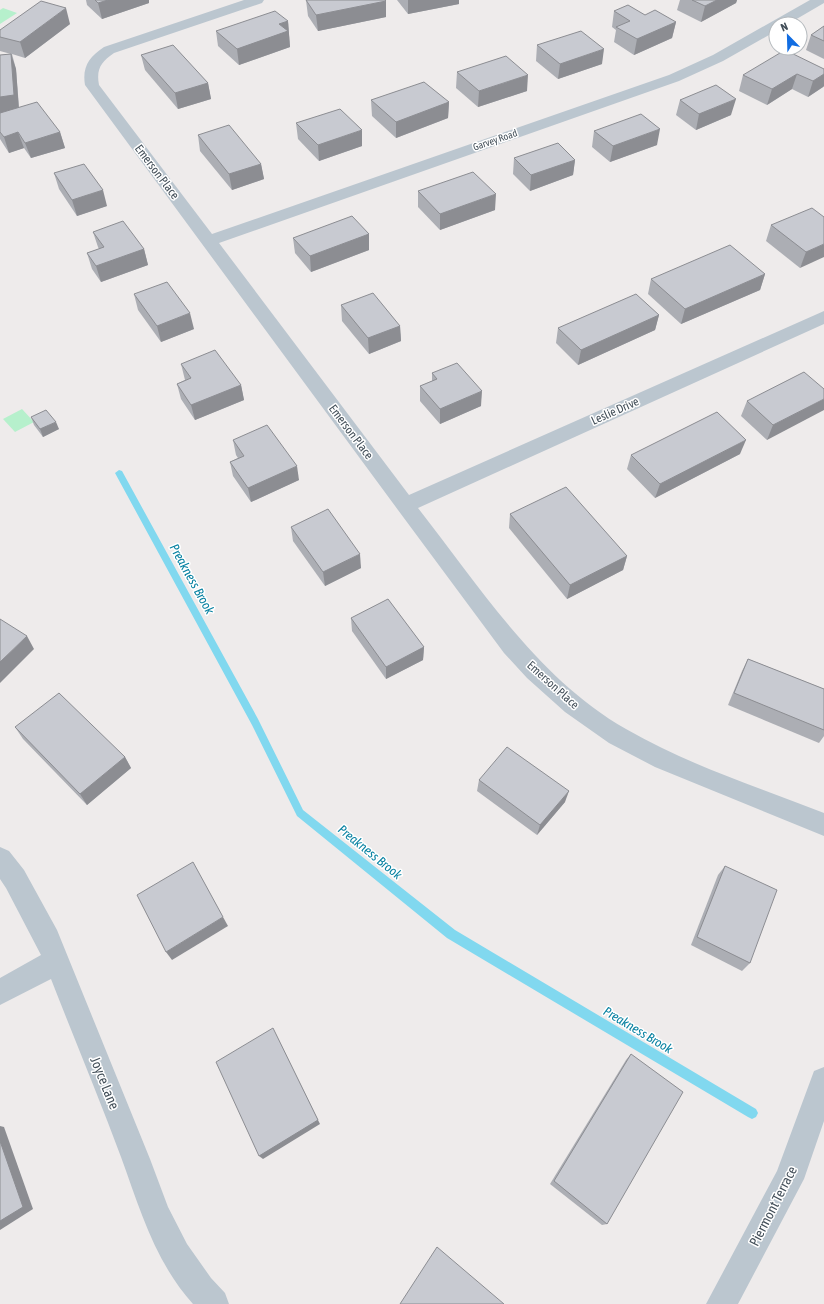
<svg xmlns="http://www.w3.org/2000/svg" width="824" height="1304" font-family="'Asap Condensed',sans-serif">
<rect width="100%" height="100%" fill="#eeebeb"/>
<g fill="#b6f0cc">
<polygon points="3,8 17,13 0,24 0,10"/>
<polygon points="22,409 34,422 15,432 3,419"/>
</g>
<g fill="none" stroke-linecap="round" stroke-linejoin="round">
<polygon fill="#81d8ef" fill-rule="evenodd" points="119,470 122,471 258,719 303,810 455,930 756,1109 758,1113 756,1117 752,1119 748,1117 447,938 297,816 252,725 115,473"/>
<g fill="#bbc6cf" fill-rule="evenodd">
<path d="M244,0h20l-2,3 -148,50c-13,9 -18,16 -15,32l113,149 457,-159 44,-20 97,-55h14v3l-36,21h-12v7l-53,30 -44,20 -460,162 190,252 415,-184v13l-406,184c62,79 119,170 208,221 62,36 132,58 198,84v23l-169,-69 -46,-24 -44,-31 -38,-34 -23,-25 -106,-143 -313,-425c-3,-18 4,-28 19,-38z"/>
<path d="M0,847l9,4 15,19 33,60 93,229 18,48 19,37 24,34 14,15 4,11h-36c-38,-42 -53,-95 -72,-147 -22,-59 -47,-119 -70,-178l-51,26v-27l41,-23 -35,-67 -6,-9z"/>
<polygon points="824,1067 824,1121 804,1179 738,1304 706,1304 777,1171 814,1071"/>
</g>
</g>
<g fill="#acaeb4">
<polygon points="86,0 149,0 149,3 102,19 87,5"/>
<polygon points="306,0 386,1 386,17 318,31 308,16"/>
<polygon points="397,0 459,0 459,4 408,14"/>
<polygon points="680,0 737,0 736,3 701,22 677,10"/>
<polygon points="614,11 645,15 676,22 672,38 634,55 614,42 616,30 612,27"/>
<polygon points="288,21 290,47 239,65 218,46 216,31"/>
<polygon points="70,24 25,58 12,54 16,69 19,107 60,132 65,148 31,158 24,148 9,153 0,139 0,55 11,54 0,51 0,30"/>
<polygon points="824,26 824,59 806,50 811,35"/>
<polygon points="537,45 602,64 558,79 536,61"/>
<polygon points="141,55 208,83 211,99 178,109 145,70"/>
<polygon points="824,69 824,86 823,87 808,97 792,89 767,105 739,91 743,75"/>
<polygon points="457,72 527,91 478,107 456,88"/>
<polygon points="371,100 449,102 448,118 396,138 372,116"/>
<polygon points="680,100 731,115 696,130 676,115"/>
<polygon points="296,123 362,146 319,161 298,139"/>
<polygon points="594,131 657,145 610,162 592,147"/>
<polygon points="198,135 261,164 264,179 232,190 200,151"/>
<polygon points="514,158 575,160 573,175 530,191 513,174"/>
<polygon points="54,173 107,206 77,216 59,189"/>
<polygon points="418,191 495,210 440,230 418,207"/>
<polygon points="824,217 800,268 766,241 771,225"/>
<polygon points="93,232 144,249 148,265 101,282 92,269 87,253 99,249 98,247"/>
<polygon points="369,234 369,250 311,272 295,253 293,238"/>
<polygon points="765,274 760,290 681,324 648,294 651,279"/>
<polygon points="134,294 194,329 161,342 138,310"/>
<polygon points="341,305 400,326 401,341 369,354 342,321"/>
<polygon points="659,315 655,330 578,365 556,343 558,328"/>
<polygon points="181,364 241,385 244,400 195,420 181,399 177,384 185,380"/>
<polygon points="432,373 481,406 440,424 420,401 420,386 432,381"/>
<polygon points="824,389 767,440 741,416 747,401"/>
<polygon points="31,417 59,429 43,437 34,425"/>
<polygon points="233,440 299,480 251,502 233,476 230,462 238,458 236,455"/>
<polygon points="740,454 655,498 627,469 631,455"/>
<polygon points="510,514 627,556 623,570 567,599 509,528"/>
<polygon points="291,527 361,568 325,586 293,541"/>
<polygon points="351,618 424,647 423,660 386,679 352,631"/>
<polygon points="748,659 824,689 824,736 819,743 728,705 742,671"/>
<polygon points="15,727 125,757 131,768 87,805 23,739"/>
<polygon points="479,780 565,802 537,835 477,791"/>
<polygon points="725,866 750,963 742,971 691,945 718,875"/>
<polygon points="631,1054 607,1224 602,1225 550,1184 626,1060"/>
</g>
<g fill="#8c8d92">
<polygon points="108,0 149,0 149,3 102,19 98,3"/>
<polygon points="408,0 459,0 459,4 408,14"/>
<polygon points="717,0 737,0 736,3 701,22 705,6"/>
<polygon points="386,1 386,17 318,31 316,15"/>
<polygon points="66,8 70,24 25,58 20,42"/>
<polygon points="288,21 290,47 239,65 237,49 279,24"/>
<polygon points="676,22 672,38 634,55 637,39"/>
<polygon points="604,49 602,64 558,79 560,64"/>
<polygon points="11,54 16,69 19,111 0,114 0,97"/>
<polygon points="797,74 792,89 767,105 772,89"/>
<polygon points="824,74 824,86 823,87 808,97 813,81"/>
<polygon points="528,75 527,91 478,107 479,91"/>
<polygon points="208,83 211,99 178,109 175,93"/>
<polygon points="736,99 731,115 696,130 699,114"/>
<polygon points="449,102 448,118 396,138 396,122"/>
<polygon points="660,129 657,145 610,162 613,146"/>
<polygon points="362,130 362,146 319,161 318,145"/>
<polygon points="18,132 24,148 9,153 4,137"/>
<polygon points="60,132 65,148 31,158 25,143"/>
<polygon points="575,160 573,175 530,191 531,175"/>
<polygon points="261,164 264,179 232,190 229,174"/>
<polygon points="103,190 107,206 77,216 72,200"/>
<polygon points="496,194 495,210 440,230 440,214"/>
<polygon points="369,234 369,250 311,272 310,256"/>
<polygon points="824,244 824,257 800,268 806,252"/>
<polygon points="144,249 148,265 101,282 96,266"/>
<polygon points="765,274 760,290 681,324 685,309"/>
<polygon points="190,313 194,329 161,342 157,326"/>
<polygon points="659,315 655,330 578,365 581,350"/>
<polygon points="400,326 401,341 369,354 368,338"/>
<polygon points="241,385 244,400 195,420 191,405"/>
<polygon points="482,391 481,406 440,424 440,409"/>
<polygon points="824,399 824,410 767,440 773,425"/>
<polygon points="56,422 59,429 43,437 40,429"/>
<polygon points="746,440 740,454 655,498 660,484"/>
<polygon points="297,466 299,480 251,502 248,488"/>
<polygon points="360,554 361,568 325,586 323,572"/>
<polygon points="627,556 623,570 567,599 570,585"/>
<polygon points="27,636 34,649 0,683 0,662"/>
<polygon points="424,647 423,660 386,679 386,667"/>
<polygon points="125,757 131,768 87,805 80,794"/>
<polygon points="569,791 565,802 537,835 540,825"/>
<polygon points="223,917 228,926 172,960 166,952"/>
<polygon points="276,1035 320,1124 263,1159 259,1156"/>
<polygon points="0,1126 4,1127 33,1209 0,1230"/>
</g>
<g fill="#c8cad1" stroke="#8c8d92">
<polygon points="95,0 108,0 98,3"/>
<polygon points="306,0 385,0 386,1 316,15"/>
<polygon points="692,0 717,0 705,6"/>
<polygon points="41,1 66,8 20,42 0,37 0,30"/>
<polygon points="628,5 645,15 655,10 676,22 637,39 616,27 630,21 614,11"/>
<polygon points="275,11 288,21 279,24 288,31 237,49 216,31"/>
<polygon points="824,26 824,41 811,35"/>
<polygon points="581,31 604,49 560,64 537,45"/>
<polygon points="173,45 208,83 175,93 141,55"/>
<polygon points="785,50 824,69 824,74 813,81 797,74 772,89 743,75"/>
<polygon points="11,54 14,95 0,97 0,55"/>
<polygon points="506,56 528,75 479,91 457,72"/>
<polygon points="424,82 449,102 396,122 371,100"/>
<polygon points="716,85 736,99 699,114 680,100"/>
<polygon points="37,102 60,132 25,143 18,132 4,137 0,132 0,113"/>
<polygon points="340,109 362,130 318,145 296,123"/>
<polygon points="641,114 660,129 613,146 594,131"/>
<polygon points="229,125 261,164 229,174 198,135"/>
<polygon points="558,143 575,160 531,175 514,158"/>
<polygon points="84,164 103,190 72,200 54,173"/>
<polygon points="473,172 496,194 440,214 418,191"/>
<polygon points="812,208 824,217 824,244 806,252 771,225"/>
<polygon points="352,216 369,234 310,256 293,238"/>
<polygon points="123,221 144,249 96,266 87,253 104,247 93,232"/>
<polygon points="730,245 765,274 685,309 651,279"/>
<polygon points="167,282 190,313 157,326 134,294"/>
<polygon points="373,293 400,326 368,338 341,305"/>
<polygon points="636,294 659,315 581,350 558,328"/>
<polygon points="215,350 241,385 191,405 177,384 191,378 181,364"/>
<polygon points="457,363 482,391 440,409 420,386 437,379 432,373"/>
<polygon points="804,372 824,389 824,399 773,425 747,401"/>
<polygon points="46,410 56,422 40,429 31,417"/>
<polygon points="717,412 746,440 660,484 631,455"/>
<polygon points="267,425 297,466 248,488 230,462 244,456 233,440"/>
<polygon points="566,487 627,556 570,585 510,514"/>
<polygon points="328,509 360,554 323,572 291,527"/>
<polygon points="388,599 424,647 386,667 351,618"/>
<polygon points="0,619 27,636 0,662"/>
<polygon points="748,659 824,689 824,730 734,693"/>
<polygon points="59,693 125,757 80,794 15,727"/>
<polygon points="507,747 569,791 540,825 479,780"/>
<polygon points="193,862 223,917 166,952 137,895"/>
<polygon points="725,866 777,890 750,963 697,937"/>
<polygon points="273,1028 318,1120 259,1156 216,1062"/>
<polygon points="631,1054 683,1092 607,1224 554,1181"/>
<polygon points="0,1141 23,1207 0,1221"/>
<polygon points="437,1247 504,1304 400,1304"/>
</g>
<g text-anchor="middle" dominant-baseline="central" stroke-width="3" stroke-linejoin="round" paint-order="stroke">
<g font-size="10" fill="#434f59" stroke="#fff">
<text transform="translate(495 140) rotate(-19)">Garvey Road</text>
</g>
<g font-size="12" fill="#434f59" stroke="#fff">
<text transform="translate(157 172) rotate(53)">Emerson Place</text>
<text transform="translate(615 411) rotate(-24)">Leslie Drive</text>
<text transform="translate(351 432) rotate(53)">Emerson Place</text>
<text transform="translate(553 685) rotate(42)">Emerson Place</text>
</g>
<g font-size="13" font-style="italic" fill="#0781a1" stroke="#fff">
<text transform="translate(192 579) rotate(61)">Preakness Brook</text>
<text transform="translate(370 852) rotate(39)">Preakness Brook</text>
<text transform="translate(638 1030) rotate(31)">Preakness Brook</text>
</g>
<g font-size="14" fill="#434f59" stroke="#fff">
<text transform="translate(105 1083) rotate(68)">Joyce Lane</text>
<text transform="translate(773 1206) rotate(-63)">Piermont Terrace</text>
</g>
</g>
<g transform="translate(788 36) rotate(337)"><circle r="19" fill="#ffffff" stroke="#b4b9bd"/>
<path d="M0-3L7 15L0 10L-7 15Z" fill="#116de2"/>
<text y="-6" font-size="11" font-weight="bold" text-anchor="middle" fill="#434f59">N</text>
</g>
</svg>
